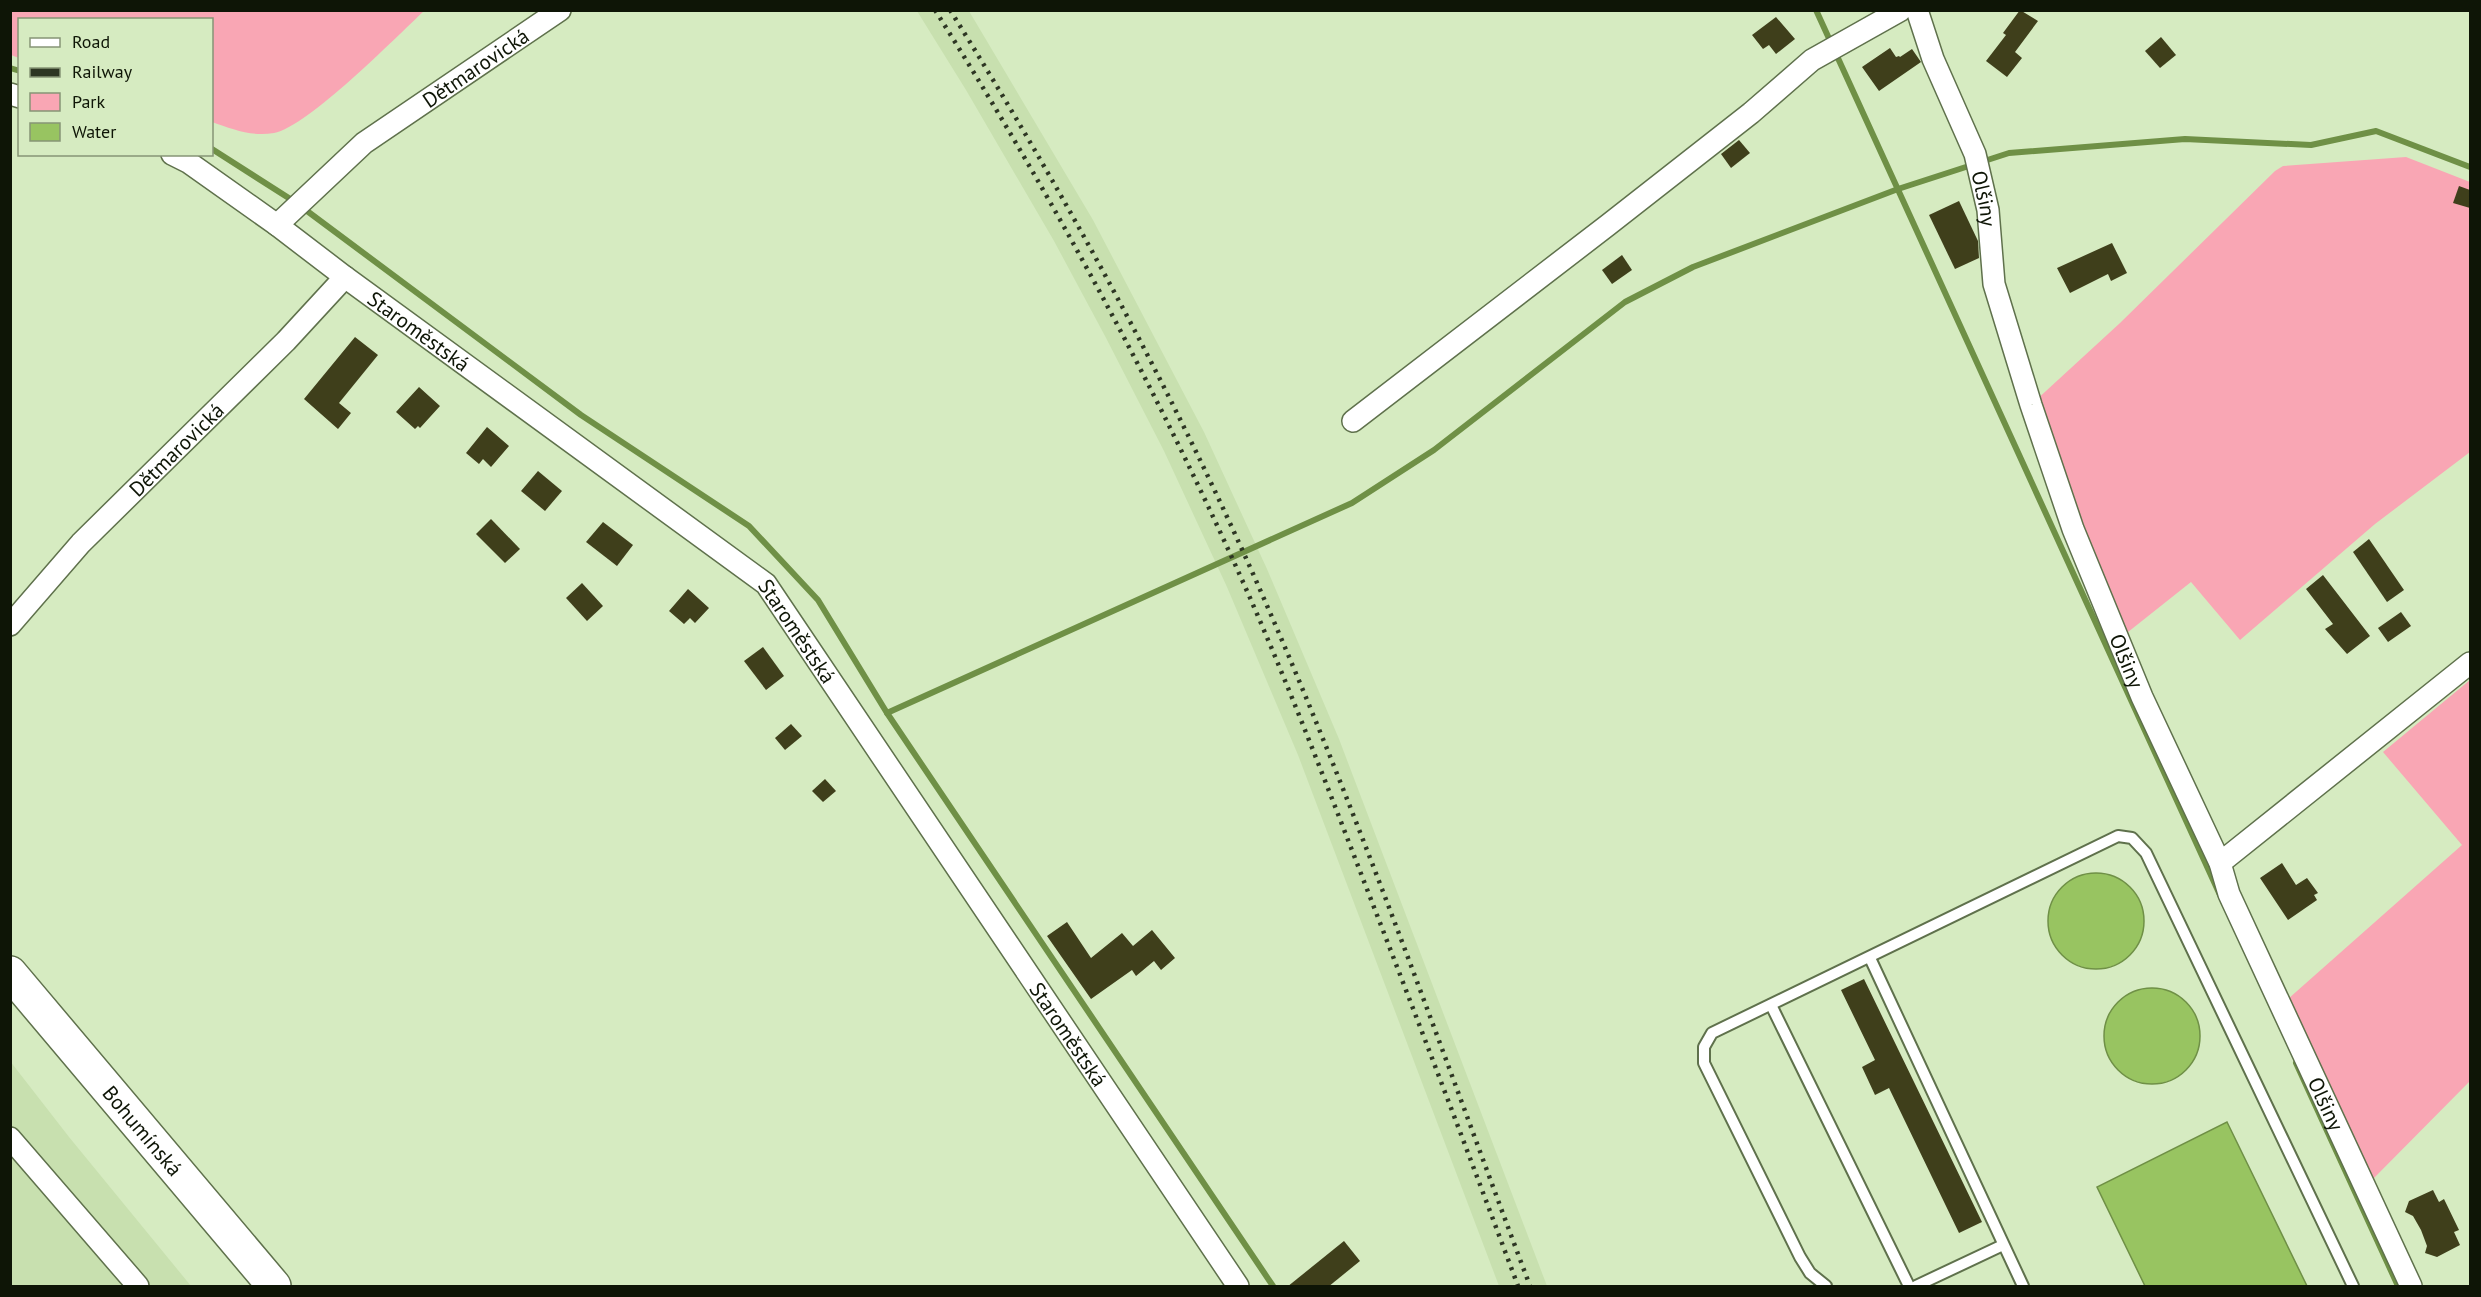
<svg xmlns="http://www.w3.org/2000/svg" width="2481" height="1297" font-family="'PT Sans',sans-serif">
<rect width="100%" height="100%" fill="#d6ebc1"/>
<g fill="#c8e0af">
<polygon points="917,11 969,11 1093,220 1204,432 1267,569 1339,739 1547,1286 1499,1286 1298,755 1227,587 1164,451 1105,336 1054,241 966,90"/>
<polygon points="10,1061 69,1137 191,1286 11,1286"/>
</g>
<g fill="#f9a6b4">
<path d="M11,10h413v1c-28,26 -116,116 -150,122 -22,4 -42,-4 -62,-11v-102h-192l-1,38 -8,-3z"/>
<polygon points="2406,157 2470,182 2470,452 2375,524 2240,640 2191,582 2123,636 2034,402 2120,323 2275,171 2283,166"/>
<polygon points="2470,680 2470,1081 2372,1180 2288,999 2462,845 2383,752"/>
</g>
<g fill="#98c461" stroke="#6f9046" stroke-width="1.5">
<circle cx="2096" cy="921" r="48"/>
<circle cx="2152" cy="1036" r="48"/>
<polygon points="2227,1122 2307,1286 2145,1286 2097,1187"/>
</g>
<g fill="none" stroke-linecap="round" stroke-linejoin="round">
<g stroke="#6f9046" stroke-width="6">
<polyline points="1816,10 2220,895"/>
<polyline points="10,68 20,71"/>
<polyline points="212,149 295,202 581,415 749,526 818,600 887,713 1273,1286"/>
<polyline points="887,713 1352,503 1434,450 1625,302 1693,267 1898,189 2009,153 2185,139 2311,145 2376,131 2470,167"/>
<polyline points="2296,1063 2398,1286"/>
</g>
</g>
<g fill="#3f3f1b">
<polygon points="2020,10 2038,21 2015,52 2022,58 2007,77 1986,61 2006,35 2003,33"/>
<polygon points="1776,17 1795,39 1776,54 1769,45 1763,49 1752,35"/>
<polygon points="2161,37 2176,55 2160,68 2145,51"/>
<polygon points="1890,48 1896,57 1899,56 1900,57 1912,49 1921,62 1879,91 1862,67"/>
<polygon points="1739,140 1750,153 1731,168 1721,154"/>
<polygon points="2459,186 2470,190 2470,208 2453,203"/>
<polygon points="1959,201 1978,241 1979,258 1955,269 1929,215"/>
<polygon points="2112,243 2127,273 2111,281 2108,274 2070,293 2057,268"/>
<polygon points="1622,255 1632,270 1612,284 1602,270"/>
<polygon points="355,337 378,355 339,403 351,413 338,429 304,399"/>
<polygon points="419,387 440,406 420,428 418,426 415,429 396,412"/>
<polygon points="487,427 509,446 491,467 483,459 479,464 466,453"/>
<polygon points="538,471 562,491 545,511 521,491"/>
<polygon points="491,519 520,549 505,563 476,534"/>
<polygon points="603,522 633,545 617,566 586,542"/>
<polygon points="2369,539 2404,590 2387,602 2353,552"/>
<polygon points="2323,575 2370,636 2347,654 2325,629 2333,624 2306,589"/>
<polygon points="582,583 603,606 587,621 566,598"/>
<polygon points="688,589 709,608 695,623 690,618 684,624 669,611"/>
<polygon points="2401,612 2411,626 2388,642 2378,628"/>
<polygon points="763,647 784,676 766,690 744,661"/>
<polygon points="791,724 802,736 785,750 775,738"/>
<polygon points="825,779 836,791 823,802 812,791"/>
<polygon points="2282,863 2296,885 2307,878 2318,893 2314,895 2317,900 2288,920 2260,878"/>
<polygon points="1067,922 1091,958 1122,933 1133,946 1152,930 1175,958 1161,970 1154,961 1136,976 1132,970 1091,999 1047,936"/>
<polygon points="1864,979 1982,1222 1959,1233 1889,1088 1875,1095 1862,1067 1875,1060 1841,990"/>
<polygon points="2433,1190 2439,1202 2444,1199 2459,1230 2454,1232 2460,1245 2437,1257 2425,1253 2427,1246 2421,1230 2413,1216 2405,1212 2409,1201"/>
<polygon points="1344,1241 1360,1261 1328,1287 1287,1287"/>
</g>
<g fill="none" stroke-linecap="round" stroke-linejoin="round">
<defs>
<g id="lane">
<polyline points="1870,958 2023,1286"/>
<polyline points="1771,1005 1909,1286"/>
<polyline points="1826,1286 1810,1273 1800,1257 1704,1063 1704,1047 1712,1033 2118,836 2132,838 2146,853 2353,1286"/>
<polyline points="1916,1286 2003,1245"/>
</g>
<g id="street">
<path id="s1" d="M1917,10l16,49 42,95 13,56 6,74 37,121 42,124 69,168 78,166 9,31 182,392"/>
<polyline points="10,94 20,97"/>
<path id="s2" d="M172,154l16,8 89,63 68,52 421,307 472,702"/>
<path id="s3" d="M277,225l87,-82 196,-133"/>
<polyline points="1353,421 1608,225 1751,113 1812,60 1901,10"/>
<path id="s4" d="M10,625l71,-82 205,-202 59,-64"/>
<polyline points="2220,863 2470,663"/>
<polyline points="10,1138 138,1286"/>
</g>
<g id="primary">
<path id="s5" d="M10,973l264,313"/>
</g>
</defs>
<use href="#lane" stroke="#5f714c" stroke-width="14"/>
<use href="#street" stroke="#5f714c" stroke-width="24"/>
<use href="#primary" stroke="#5f714c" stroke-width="36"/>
<use href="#lane" stroke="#fff" stroke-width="10"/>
<use href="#street" stroke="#fff" stroke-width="21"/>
<use href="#primary" stroke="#fff" stroke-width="33"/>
<g stroke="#2d3623" stroke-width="4.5" stroke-dasharray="3 6" stroke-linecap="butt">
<path d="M935,10c116,184 219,374 308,572 44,99 83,201 122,302 52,134 103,268 153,402"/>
<path d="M950,10c114,182 217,371 304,566 103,232 187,473 276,710"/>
</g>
</g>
<g text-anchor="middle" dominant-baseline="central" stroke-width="6" stroke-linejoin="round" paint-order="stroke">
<g font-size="21" fill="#0e1506" stroke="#d6ebc1">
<text stroke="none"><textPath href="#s3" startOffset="254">Dětmarovická</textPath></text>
<text stroke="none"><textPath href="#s1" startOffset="201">Olšiny</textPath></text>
<text stroke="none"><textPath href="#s2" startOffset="304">Staroměstská</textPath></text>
<text stroke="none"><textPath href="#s4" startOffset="242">Dětmarovická</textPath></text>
<text stroke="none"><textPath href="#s2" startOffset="790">Staroměstská</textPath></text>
<text stroke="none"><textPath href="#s1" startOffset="687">Olšiny</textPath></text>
<text stroke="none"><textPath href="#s2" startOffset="1276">Staroměstská</textPath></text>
<text stroke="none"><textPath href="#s1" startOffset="1173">Olšiny</textPath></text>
<text stroke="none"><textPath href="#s5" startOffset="206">Bohumínská</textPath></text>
</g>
</g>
<rect width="2481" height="1297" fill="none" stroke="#0e1506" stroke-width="24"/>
<rect x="18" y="18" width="195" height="138" fill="#d6ebc1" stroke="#869576" stroke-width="1.5"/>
<rect x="30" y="38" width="30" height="9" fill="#ffffff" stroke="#869576" stroke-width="1.5"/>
<text x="72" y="48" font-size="18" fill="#0e1506">Road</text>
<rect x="30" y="68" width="30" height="9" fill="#2d3623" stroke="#869576" stroke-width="1.5"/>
<text x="72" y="78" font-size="18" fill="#0e1506">Railway</text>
<rect x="30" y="93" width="30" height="18" fill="#f9a6b4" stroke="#869576" stroke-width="1.5"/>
<text x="72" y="108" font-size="18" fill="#0e1506">Park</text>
<rect x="30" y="123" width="30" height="18" fill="#98c461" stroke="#869576" stroke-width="1.5"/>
<text x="72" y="138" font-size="18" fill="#0e1506">Water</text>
</svg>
